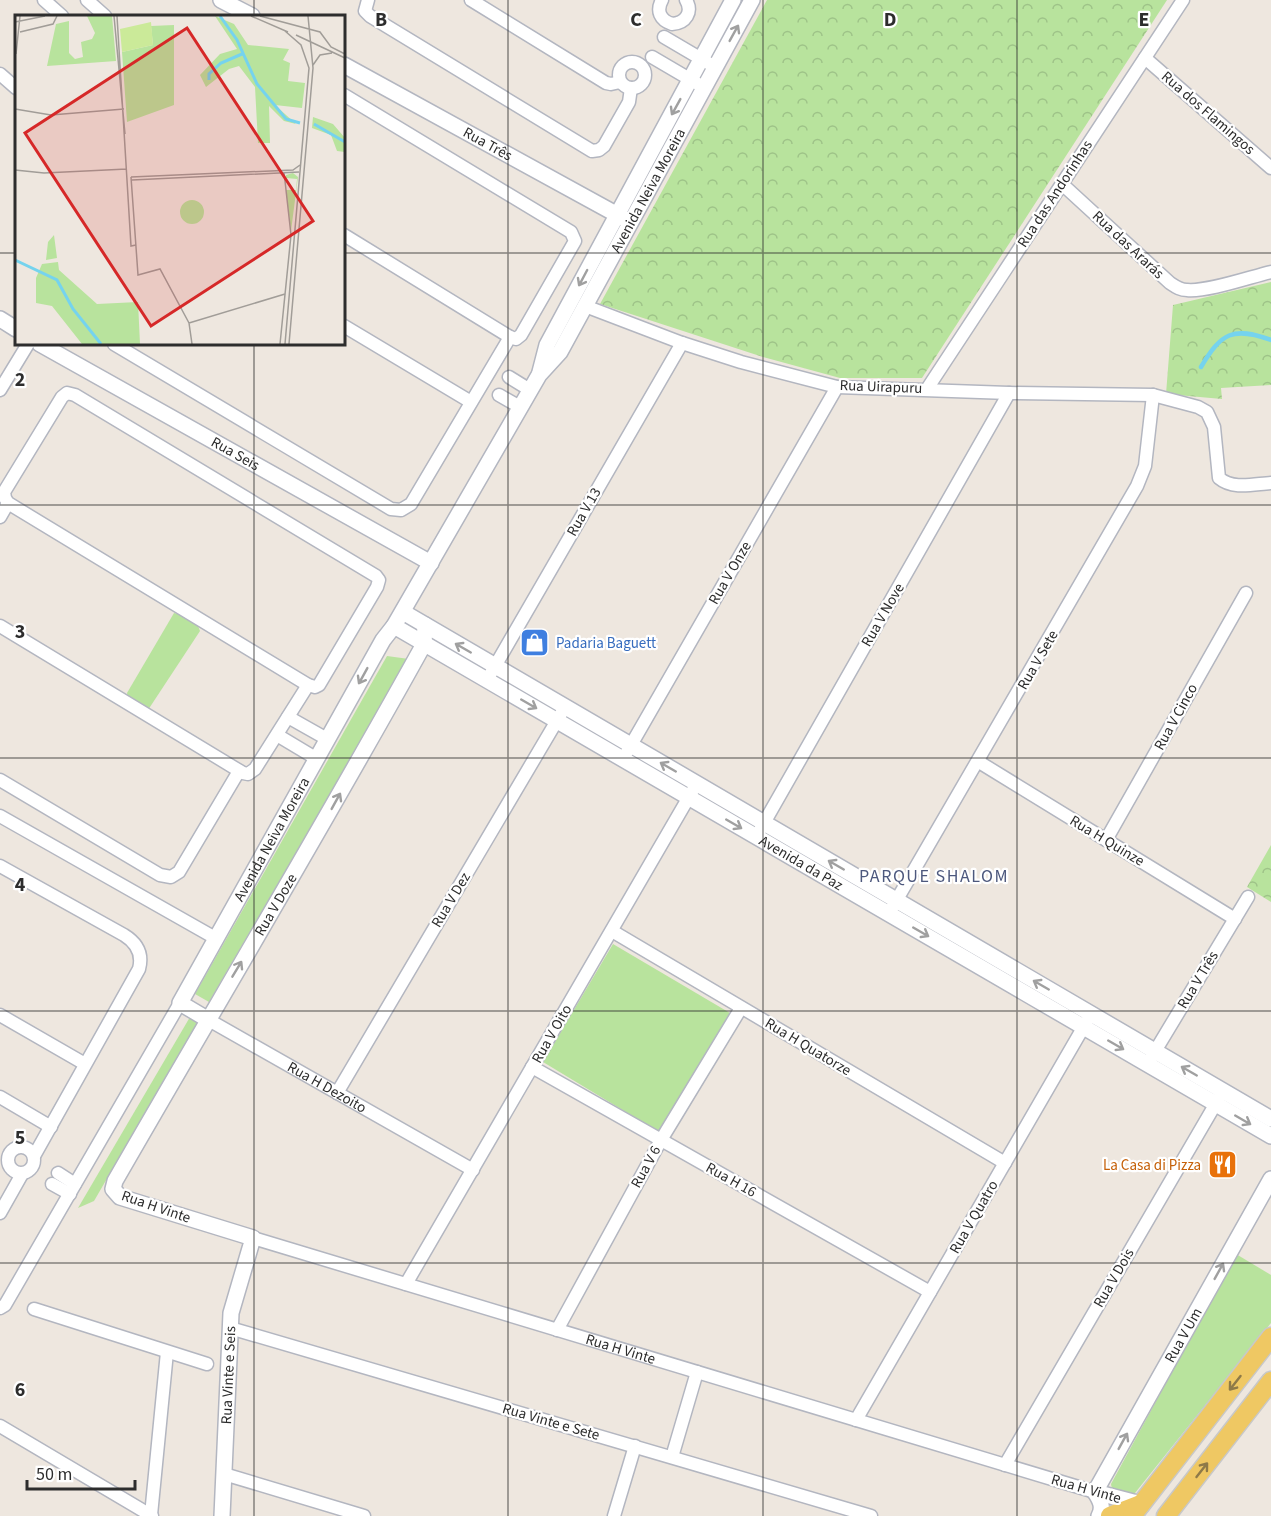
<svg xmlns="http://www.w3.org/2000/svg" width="1271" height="1516" font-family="'Source Sans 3',sans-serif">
<defs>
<pattern id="forest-crowns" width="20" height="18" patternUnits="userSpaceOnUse" patternTransform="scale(1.5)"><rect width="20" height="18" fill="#b8e39d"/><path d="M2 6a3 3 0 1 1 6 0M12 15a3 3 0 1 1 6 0" fill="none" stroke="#9ec388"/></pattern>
</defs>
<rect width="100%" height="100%" fill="#eee7df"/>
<g fill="#b8e39d">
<polygon points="174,613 179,614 198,626 200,631 148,710 128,699 127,693"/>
<polygon points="387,656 409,659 209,1002 195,994"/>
<polygon points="613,944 730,1013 659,1132 543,1062"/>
<polygon points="190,1017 198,1022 94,1201 78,1208"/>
<polygon points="1236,1254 1271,1275 1271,1323 1135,1493 1133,1495 1112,1489 1111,1484"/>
</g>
<g fill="url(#forest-crowns)">
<polygon points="767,0 1167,0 922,378 840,378 763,357 600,304"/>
<polygon points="1271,282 1271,385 1221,388 1222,399 1166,394 1173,305"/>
<polygon points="1271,845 1271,902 1247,887"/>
</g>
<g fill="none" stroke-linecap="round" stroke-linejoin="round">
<path stroke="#75d3ee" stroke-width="4.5" d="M1201,367c20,-34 32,-41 70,-27"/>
<defs>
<g id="minor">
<polyline points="44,0 62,16"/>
<polyline points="87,0 105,16"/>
<polyline points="368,0 365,11 370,16 592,151 599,150 604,146 629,102 631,88"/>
<polyline points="471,0 606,83 611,84 620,82"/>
<path d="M662,0c-6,11 -2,20 10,24 14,-1 21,-12 14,-24"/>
<polyline points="664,37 715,67"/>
<polyline points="652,57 698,84"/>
<polyline points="1145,58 1271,168"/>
<circle cx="632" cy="75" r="13"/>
<polyline points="0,74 16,88"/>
<polyline points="344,95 571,232 575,241 521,335 516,339 510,337 344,235"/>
<path d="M1062,184l108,99c6,4 10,7 17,7 20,2 63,-13 84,-18"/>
<path d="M585,306l97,37 59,19 96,25 172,6 144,2 45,12 9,5 7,15 5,51c14,12 35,6 52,5"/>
<polyline points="344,326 471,402"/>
<polyline points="114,344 391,509 401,510 411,504 510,337"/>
<polyline points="509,377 530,390"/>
<polyline points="927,389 1183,0"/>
<polyline points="0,390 28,344"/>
<polygon points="67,393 75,395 376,576 379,580 377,587 319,685 315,687 308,685 8,503 5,498 4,492 62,397"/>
<polyline points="499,395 520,407"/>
<polyline points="0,517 8,503"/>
<polyline points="0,626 243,773 248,774 255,769 308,685"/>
<polyline points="487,680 682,343"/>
<polyline points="288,717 327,739"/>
<polyline points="277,735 317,759"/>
<polyline points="627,752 837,387"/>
<polyline points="979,762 1235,919"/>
<polyline points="0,780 160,875 171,877 179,872 239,771"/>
<polyline points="0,816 217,939"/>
<polyline points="760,830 1009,393"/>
<polyline points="1106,840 1246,593"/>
<path d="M0,866l124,69c13,8 19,19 15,34l-105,187"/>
<polyline points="892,908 1137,486 1145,466 1153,395"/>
<polyline points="612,931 1005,1163"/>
<polyline points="0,1015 85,1064"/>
<path id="s1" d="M207,1019l266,151"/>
<polyline points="1151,1058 1248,897"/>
<polyline points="532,1067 930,1292"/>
<polyline points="337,1093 565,707"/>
<polyline points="0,1097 51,1127"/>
<circle cx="21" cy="1160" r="13"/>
<polyline points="58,1173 75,1184"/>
<polyline points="52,1184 70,1194"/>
<polyline points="0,1213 22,1174"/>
<path id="s2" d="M253,1238l842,254"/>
<polyline points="406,1284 693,790"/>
<polyline points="0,1308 5,1305 180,1003"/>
<polyline points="34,1309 207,1364"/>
<polyline points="230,1328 871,1516"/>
<polyline points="557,1330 661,1140 741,1008"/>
<polyline points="856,1420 1087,1021"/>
<polyline points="0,1426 152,1516"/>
<polyline points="672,1457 697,1372"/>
<polyline points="1005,1465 1219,1098"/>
<polyline points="224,1474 364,1516"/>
<polyline points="151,1515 167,1352"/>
<polyline points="614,1516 635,1446"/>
</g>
<g id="tertiary">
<polyline points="221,0 252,16"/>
<path id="s3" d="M344,65l281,154"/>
<polyline points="0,319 16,329"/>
<path id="s4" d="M40,344l391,219"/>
<polyline points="540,372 547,345 733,0"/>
<polyline points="403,612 1271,1119"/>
<path id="s5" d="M394,626l877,510"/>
<path id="s6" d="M207,1019l-27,-16 203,-363 11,-14 145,-251 21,-23 192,-352"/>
<path id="s7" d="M1095,1492l176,-313"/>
<polyline points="1095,1492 1141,1504"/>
<path d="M1095,1492c5,8 9,15 4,24"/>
<path id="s8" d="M222,1516l9,-203 22,-75 -133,-41 -7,-8 2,-8c103,-179 209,-356 309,-537l1,-19"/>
</g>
<g id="primary">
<polyline points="1110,1516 1141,1504"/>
<polyline points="1132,1516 1271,1337"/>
<polyline points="1166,1516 1271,1381"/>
</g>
</defs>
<use href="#minor" stroke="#b3b6c0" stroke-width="15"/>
<use href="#tertiary" stroke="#b3b6c0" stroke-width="18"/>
<use href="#primary" stroke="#c8c8c8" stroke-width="21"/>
<use href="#minor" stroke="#fff" stroke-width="12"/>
<use href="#tertiary" stroke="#fff" stroke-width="15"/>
<use href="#primary" stroke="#efc863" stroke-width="18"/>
</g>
<defs><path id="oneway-shaft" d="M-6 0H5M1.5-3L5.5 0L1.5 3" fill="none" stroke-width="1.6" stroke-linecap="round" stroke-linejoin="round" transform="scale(1.5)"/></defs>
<g stroke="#a0a0a0">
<use href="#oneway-shaft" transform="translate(734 33) rotate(-61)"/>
<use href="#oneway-shaft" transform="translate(676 107) rotate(119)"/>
<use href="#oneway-shaft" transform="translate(583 278) rotate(118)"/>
<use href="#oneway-shaft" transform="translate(463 648) rotate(-150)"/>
<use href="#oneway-shaft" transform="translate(363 676) rotate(119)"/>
<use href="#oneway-shaft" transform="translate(529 704) rotate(30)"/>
<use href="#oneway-shaft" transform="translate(668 767) rotate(-150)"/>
<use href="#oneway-shaft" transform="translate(336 801) rotate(-61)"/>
<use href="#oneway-shaft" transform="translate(734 824) rotate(30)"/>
<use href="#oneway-shaft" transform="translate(836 865) rotate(-150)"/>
<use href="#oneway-shaft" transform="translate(921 932) rotate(30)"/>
<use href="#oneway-shaft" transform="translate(237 969) rotate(-59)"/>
<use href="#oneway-shaft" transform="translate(1041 985) rotate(-150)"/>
<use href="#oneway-shaft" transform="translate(1116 1045) rotate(30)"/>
<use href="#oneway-shaft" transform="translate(1189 1071) rotate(-150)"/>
<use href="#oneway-shaft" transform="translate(1243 1120) rotate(30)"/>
<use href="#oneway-shaft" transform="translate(1219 1271) rotate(-61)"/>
<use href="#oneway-shaft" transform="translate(1123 1441) rotate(-61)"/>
</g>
<g stroke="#8e7a48">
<use href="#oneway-shaft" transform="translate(1235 1383) rotate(128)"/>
<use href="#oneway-shaft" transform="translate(1202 1470) rotate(-52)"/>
</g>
<path fill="none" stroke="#2d2d2d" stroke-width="1.5" stroke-opacity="0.55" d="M254,0v16M508,0v1516M763,0v1516M1017,0v1516M0,253h16M344,253h927M254,344v1172M0,505h1271M0,758h1271M0,1011h1271M0,1263h1271"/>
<defs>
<symbol id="shop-square" viewBox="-11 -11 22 22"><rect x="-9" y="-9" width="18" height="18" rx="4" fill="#3f7fe0" stroke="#fff"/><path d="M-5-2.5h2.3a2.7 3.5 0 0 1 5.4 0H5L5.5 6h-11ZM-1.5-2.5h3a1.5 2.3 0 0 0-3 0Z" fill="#fff"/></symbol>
<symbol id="restaurant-square" viewBox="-11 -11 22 22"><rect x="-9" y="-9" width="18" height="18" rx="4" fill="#e8710a" stroke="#fff"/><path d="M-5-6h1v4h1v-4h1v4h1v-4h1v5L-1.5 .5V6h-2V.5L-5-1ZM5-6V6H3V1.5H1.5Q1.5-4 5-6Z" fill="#fff"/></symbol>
</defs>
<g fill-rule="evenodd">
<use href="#shop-square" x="518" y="626" width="33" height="33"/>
<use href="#restaurant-square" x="1206" y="1148" width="33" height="33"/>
</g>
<g text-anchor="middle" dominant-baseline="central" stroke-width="4.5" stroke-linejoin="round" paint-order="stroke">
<g font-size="15" fill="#2d2d2d" stroke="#fff">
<text transform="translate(1208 113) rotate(41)">Rua dos Flamingos</text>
<text stroke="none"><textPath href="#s3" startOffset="164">Rua Três</textPath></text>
<text stroke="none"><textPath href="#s6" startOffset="970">Avenida Neiva Moreira</textPath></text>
<text transform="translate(1055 194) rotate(-57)">Rua das Andorinhas</text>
<text transform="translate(1128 245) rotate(43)">Rua das Ararás</text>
<text transform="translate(881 387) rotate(2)">Rua Uirapuru</text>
<text stroke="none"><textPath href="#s4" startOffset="224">Rua Seis</textPath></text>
<text transform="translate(584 512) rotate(-60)">Rua V 13</text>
<text transform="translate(730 573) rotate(-60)">Rua V Onze</text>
<text transform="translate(883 615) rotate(-60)">Rua V Nove</text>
<text transform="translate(1038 660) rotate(-60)">Rua V Sete</text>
<text transform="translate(1176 717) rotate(-61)">Rua V Cinco</text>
<text stroke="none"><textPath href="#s6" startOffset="219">Avenida Neiva Moreira</textPath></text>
<text transform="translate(1107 841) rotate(31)">Rua H Quinze</text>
<text stroke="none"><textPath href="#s5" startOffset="471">Avenida da Paz</textPath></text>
<text transform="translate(451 900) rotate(-59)">Rua V Dez</text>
<text stroke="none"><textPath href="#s8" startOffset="759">Rua V Doze</textPath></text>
<text transform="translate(1198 980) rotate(-59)">Rua V Três</text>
<text transform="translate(552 1034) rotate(-60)">Rua V Oito</text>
<text transform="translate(808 1047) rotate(31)">Rua H Quatorze</text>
<text stroke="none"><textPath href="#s1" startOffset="138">Rua H Dezoito</textPath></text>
<text transform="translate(646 1167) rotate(-61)">Rua V 6</text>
<text transform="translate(731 1180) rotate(29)">Rua H 16</text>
<text transform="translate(156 1207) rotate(19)">Rua H Vinte</text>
<text transform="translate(974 1217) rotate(-60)">Rua V Quatro</text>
<text transform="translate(1114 1278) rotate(-60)">Rua V Dois</text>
<text stroke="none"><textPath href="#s7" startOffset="180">Rua V Um</textPath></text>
<text stroke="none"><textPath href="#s2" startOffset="384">Rua H Vinte</textPath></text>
<text stroke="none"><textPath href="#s8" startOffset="141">Rua Vinte e Seis</textPath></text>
<text transform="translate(551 1422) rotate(16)">Rua Vinte e Sete</text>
<text transform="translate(1086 1489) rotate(16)">Rua H Vinte</text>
</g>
<g font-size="15" fill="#366cbe" stroke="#fff" text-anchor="start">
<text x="556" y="643">Padaria Baguett</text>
</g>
<g font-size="15" fill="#c56008" stroke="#fff" text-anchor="end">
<text x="1201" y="1165">La Casa di Pizza</text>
</g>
<g font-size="18" letter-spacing="1.5" fill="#4d587d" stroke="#fff">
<text x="934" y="876">PARQUE SHALOM</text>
</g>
</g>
<g transform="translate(15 15)">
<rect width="330" height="330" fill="#eee7df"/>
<path d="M72,1h25l4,45 -69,5 9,-42 13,-3v32l6,6 8,-2 -2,-15 11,-3 3,-6zM278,158l5,4 -7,54 -5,-41h10l1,-11 -11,-1v-3zM165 197a12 12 0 1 1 24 0a12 12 0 1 1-24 0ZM39,220l3,23 -11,2 2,-18z" fill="#b8e39d"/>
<path d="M200,1l19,8 14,21 41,4 -6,11 7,3 -2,18 17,2 -3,25 -27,-3 21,19 -12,-3 -15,-15 1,37h-12l-3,-56 -16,-21 -10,3 -23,18 -6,-12 20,-21 17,-5zM159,10v80l-47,17 -5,-70 31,-7 -2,-19zM298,102l20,7 12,14v14l-8,-1 -6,-16 -19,-7zM43,247l1,8 38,34 41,-2 2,42h-58l-30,-38 -16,-3v-25l6,-14z" fill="#b8e39d"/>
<path d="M136,7l2,23 -31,7 -2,-23z" fill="#cbea99"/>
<path fill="none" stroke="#75d3ee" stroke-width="3" d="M205,1l17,24 20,44 29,35 14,4M194,65v-6l12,-11 21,-9M299,109l31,18M0,245l42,20 16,29 28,35"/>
<path fill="none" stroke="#a19d98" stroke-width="1.5" d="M99,1l11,118M102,1l14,230 5,-1M236,1l37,16M245,1l60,16 11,15 14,7M0,7l30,-6M5,17l33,-8 4,-8M281,20l49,23M1,39l4,-38M298,50l7,-10 12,-2M0,94l36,6 73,-6M0,155l29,3 83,-4M116,162l7,98 22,-6 29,54M116,162l162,-7 7,-5M117,165l167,-8M174,308l96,-29M174,308l3,21M265,329l11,-109 -7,-63M270,329l24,-276 -8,-23 -16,-14M274,329l24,-276 -5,-52"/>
<path fill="#d62828" fill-opacity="0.15" stroke="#d62828" stroke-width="3" d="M172,13l126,193 -162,105 -126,-193z"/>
<rect width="330" height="330" fill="none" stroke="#2d2d2d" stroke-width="3"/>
</g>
<g font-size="20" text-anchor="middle" font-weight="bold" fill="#2d2d2d" stroke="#fff" stroke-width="4.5" stroke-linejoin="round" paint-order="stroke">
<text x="381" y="26">B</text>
<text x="636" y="26">C</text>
<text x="890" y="26">D</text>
<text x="1144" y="26">E</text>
<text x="20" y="386">2</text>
<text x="20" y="638">3</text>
<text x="20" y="891">4</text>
<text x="20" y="1144">5</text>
<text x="20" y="1396">6</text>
</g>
<path d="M27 1480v9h108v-9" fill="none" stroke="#2d2d2d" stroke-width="3"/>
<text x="36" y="1480" font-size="18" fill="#2d2d2d" stroke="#ffffff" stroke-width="4.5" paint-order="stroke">50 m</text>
</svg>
